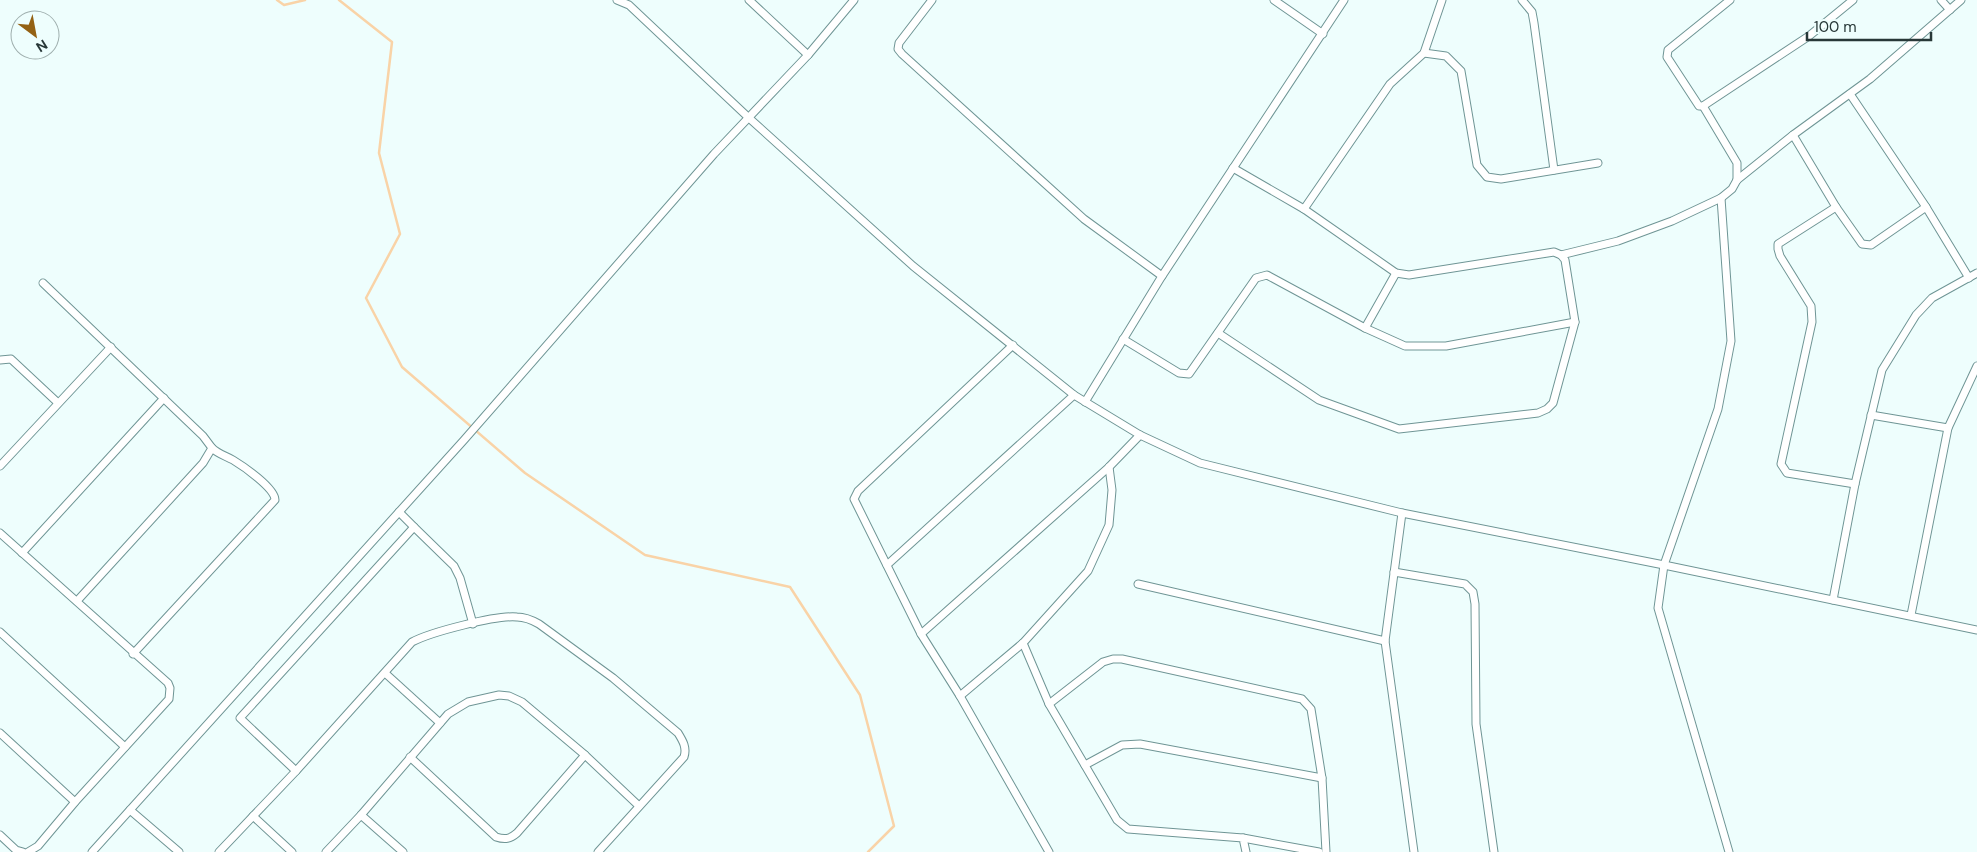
<svg xmlns="http://www.w3.org/2000/svg" width="1977" height="852" font-family="'DM Sans',sans-serif">
<rect width="100%" height="100%" fill="#eefefd"/>
<g fill="none" stroke-linecap="round" stroke-linejoin="round">
<g stroke="#f9d3a7" stroke-width="2.5">
<polyline points="277,0 284,5 305,0"/>
<polyline points="339,0 392,42 379,153 400,234 366,298 402,367 525,473 645,555 790,587 860,695 894,826 868,852"/>
</g>
<defs>
<g id="street">
<polyline points="617,0 629,5 749,118 913,266 1074,395 1140,435 1200,463 1402,513 1664,565 1977,630"/>
<polyline points="749,0 808,55"/>
<polyline points="932,0 899,43 898,49 902,54 1084,219 1162,276"/>
<polyline points="1274,0 1323,34"/>
<polyline points="1522,0 1532,12 1534,23 1554,170"/>
<polyline points="1730,0 1668,50 1667,57 1699,106 1703,106 1809,36 1853,0"/>
<polyline points="1941,0 1950,10"/>
<polyline points="1424,53 1446,56 1461,71 1477,165 1487,177 1501,179 1598,163"/>
<polyline points="1850,94 1926,207 1969,278"/>
<polyline points="1703,106 1737,163 1737,180"/>
<polyline points="1793,135 1836,207 1862,244 1871,245 1926,207"/>
<polyline points="1721,198 1731,341 1718,409 1664,565 1658,608 1729,852"/>
<polyline points="1836,207 1778,244 1778,249 1780,256 1811,306 1812,322 1781,464 1787,473 1855,484"/>
<polyline points="1304,209 1390,84 1424,53 1442,0"/>
<polyline points="1561,255 1618,241 1672,221 1721,198 1732,189 1737,180 1793,135 1870,79 1961,0"/>
<polyline points="43,283 203,436 212,448 203,463 77,601"/>
<polyline points="1365,328 1405,346 1446,346 1575,322"/>
<polyline points="1218,333 1319,400 1399,429 1538,413 1547,409 1553,403 1575,322 1565,260 1561,255 1554,252 1409,275 1396,273 1304,209 1233,168"/>
<polyline points="1123,339 1179,373 1189,374 1256,278 1267,275 1365,328 1396,273"/>
<polyline points="1013,345 858,491 854,499 921,634 960,696 1049,852"/>
<polyline points="0,360 11,359 57,402"/>
<polyline points="1085,402 1162,276 1344,0"/>
<polyline points="1871,415 1948,428"/>
<polyline points="0,466 111,347"/>
<polyline points="399,512 414,527"/>
<polyline points="1402,513 1385,641 1414,852"/>
<polyline points="0,533 168,683 170,688 169,699 75,802 38,846 28,852"/>
<polyline points="22,553 164,398"/>
<polyline points="887,565 1074,395"/>
<polyline points="1394,572 1465,584 1473,592 1475,604 1476,724 1494,852"/>
<polyline points="1138,584 1385,641"/>
<polyline points="1833,600 1855,484 1882,370 1916,315 1932,298 1977,273"/>
<polyline points="1911,615 1948,428 1977,366"/>
<polyline points="0,632 125,747"/>
<polyline points="921,634 1109,467 1140,435"/>
<polyline points="1023,643 1049,704"/>
<path d="M133,654l142,-154c0,-12 -32,-34 -42,-40 -7,-4 -15,-6 -21,-12"/>
<polyline points="385,673 440,723"/>
<polyline points="960,696 1023,643 1088,571 1109,525 1112,490 1109,467"/>
<polyline points="0,733 75,802"/>
<path d="M410,757l86,80c9,3 14,2 21,-4l68,-78"/>
<polyline points="1085,765 1122,745 1140,744 1322,778"/>
<polyline points="296,771 240,718 414,527 454,566 460,578 473,624"/>
<polyline points="130,810 179,852"/>
<polyline points="361,815 403,852"/>
<polyline points="253,816 292,852"/>
<polyline points="0,835 16,850 23,852"/>
<polyline points="1243,838 1319,852"/>
<polyline points="92,852 464,440 714,154 808,55 854,0"/>
<path d="M219,852l77,-81 116,-129c19,-10 84,-27 105,-25 9,0 15,3 22,7l74,54 65,55c5,8 9,15 6,24l-86,95"/>
<polyline points="326,852 361,815 448,714 468,702 499,695 509,696 522,702 585,755 639,806"/>
<polyline points="1246,852 1243,838 1128,829 1117,820 1049,704 1103,662 1113,659 1122,659 1302,699 1311,709 1322,778 1326,852"/>
</g>
</defs>
<use href="#street" stroke="#6f9595" stroke-width="9"/>
<use href="#street" stroke="#fff" stroke-width="7"/>
</g>
<g transform="translate(35 35) rotate(148)"><circle r="24" fill="#eefefd" stroke="#9fafae"/>
<path d="M0-4L9 19L0 12L-9 19Z" fill="#946214"/>
<text y="-8" font-size="14" font-weight="bold" text-anchor="middle" fill="#283838">N</text>
</g>
<path d="M1807 32v8h124v-8" fill="none" stroke="#283838" stroke-width="2.5"/>
<text x="1814" y="32" font-size="15" fill="#283838" stroke="#eefefd" stroke-width="4" paint-order="stroke">100 m</text>
</svg>
